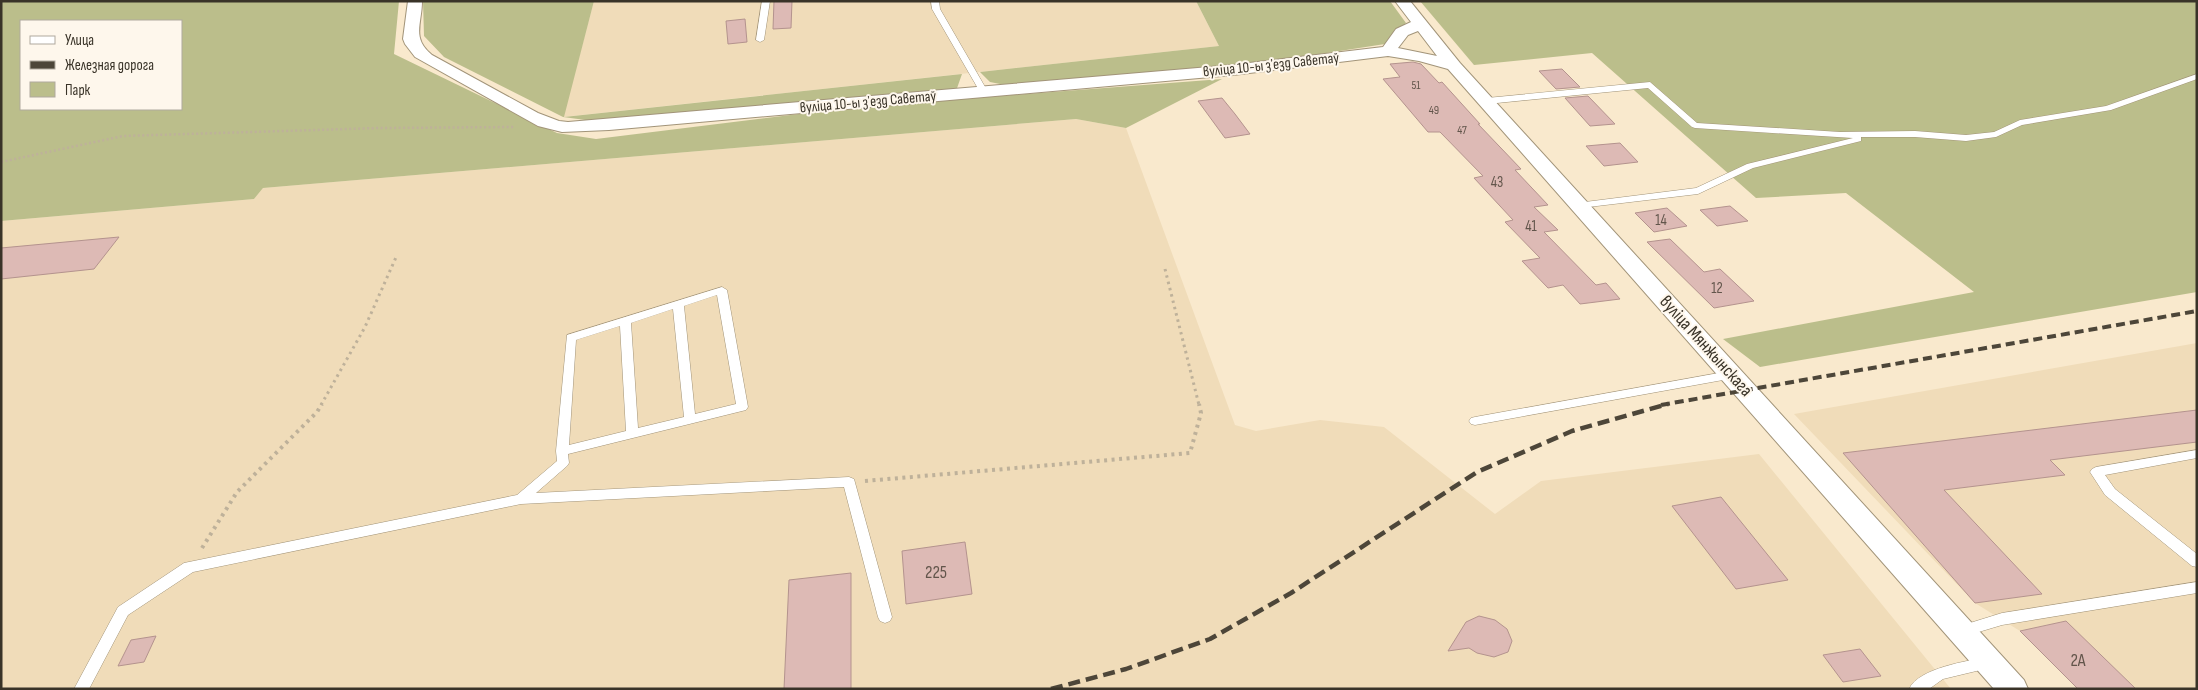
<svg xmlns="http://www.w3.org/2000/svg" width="2198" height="690" font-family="'Sofia Sans Condensed',sans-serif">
<rect width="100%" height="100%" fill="#f9e9cd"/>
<g fill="#f0dcb9">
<polygon points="594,1 1196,1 1219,46 563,117"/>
<polygon points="1076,119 1126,128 1235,425 1256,431 1320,420 1384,427 1495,514 1541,481 1759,454 1951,689 1,689 1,221 254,199 263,188"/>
<polygon points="2197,343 2197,689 2078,689 2020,631 1975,603 1794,414"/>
</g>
<g fill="#bbbe8b" fill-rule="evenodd">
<path d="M1,1h398l-5,53 163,79 39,6 260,-32 366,-28 -96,49 -50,-9 -813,69 -9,11 -253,22zM21,21h160v88h-160z"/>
<polygon points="423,1 594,1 564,117 962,74 956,91 593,121 563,117 444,57 424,36"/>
<polygon points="1196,1 1390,1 1406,23 1385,44 1235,67 1010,86 990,82 980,72 1219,46"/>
<polygon points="1420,1 2197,1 2197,292 1760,367 1723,339 1974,292 1846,193 1756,198 1592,53 1474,65"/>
</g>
<g fill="#ddbab5" stroke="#b4938e">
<polygon points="774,1 792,1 791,28 773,29"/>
<polygon points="745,19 747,42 728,44 726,21"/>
<polygon points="1413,62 1421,64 1439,83 1442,82 1480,124 1478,124 1521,169 1515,170 1548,205 1534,207 1558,230 1544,232 1596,285 1606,283 1620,299 1580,304 1563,285 1548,288 1522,261 1540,258 1505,222 1513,220 1474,178 1483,176 1440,132 1428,132 1383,79 1400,77 1390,64"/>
<polygon points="1562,69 1580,87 1556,89 1539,71"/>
<polygon points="1588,96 1615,124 1590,126 1565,98"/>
<polygon points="1222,98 1235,114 1250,134 1225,138 1198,101"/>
<polygon points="1620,143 1638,162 1604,166 1586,146"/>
<polygon points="1730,206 1748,221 1717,226 1700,210"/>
<polygon points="1667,208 1687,226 1654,232 1635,213"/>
<polygon points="119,237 94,269 1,279 1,248"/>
<polygon points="1670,239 1704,272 1720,269 1754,301 1714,308 1647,242"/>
<polygon points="2197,410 2197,442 2050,460 2065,475 1944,490 2042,594 1975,603 1843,453"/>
<polygon points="1721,497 1788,580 1736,589 1672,506"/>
<polygon points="965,542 972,594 906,604 902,551"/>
<polygon points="851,573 851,689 784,689 789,580"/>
<polygon points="1479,616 1495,620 1507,629 1512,641 1508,652 1494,657 1477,653 1469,648 1448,651 1466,622"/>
<polygon points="2066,621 2136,689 2078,689 2020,631"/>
<polygon points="156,636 144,662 118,666 131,640"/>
<polygon points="1860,649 1881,676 1843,682 1823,655"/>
</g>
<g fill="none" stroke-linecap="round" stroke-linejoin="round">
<defs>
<g id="lane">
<polygon points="762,1 770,1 764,40 760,42 756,40"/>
<polygon points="931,1 939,1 940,9 988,92 987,94 981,94 980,92 932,9"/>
<polygon points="2197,74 2197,79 2111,110 2022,125 1996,137 1966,141 1915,137 1861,137 1861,141 1753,168 1698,194 1580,208 1577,207 1575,205 1577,203 1696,188 1747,164 1853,138 1695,128 1692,127 1648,88 1487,104 1483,101 1487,98 1650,82 1697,123 1840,132 1915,131 1966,135 1994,132 2020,120 2106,106"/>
<path d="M722,287l5,3 21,117 -2,3 -178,44 1,9 -2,3 -31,27 313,-16 5,2 38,138 -2,4 -5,2 -5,-2 -2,-4 -34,-130 -323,17 -328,68 -65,43 -39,74h-15l44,-82 66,-44 333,-68 40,-34 -1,-10 11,-116zM717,295l19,109 -41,10 -11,-108zM673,309l11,108 -46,11 -7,-105zM620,326l6,105 -57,14 7,-105z"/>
<polygon points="1730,371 1734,372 1736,375 1734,378 1475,425 1471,424 1469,421 1471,418 1475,417"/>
<polygon points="2197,450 2197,458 2105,475 2115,489 2197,554 2197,567 2192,566 2105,495 2090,472 2092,469 2096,467"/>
<polygon points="2197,582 2197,593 2002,625 1962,637 1957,635 1955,631 1957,627 2002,613"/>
<path d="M1988,657l5,2 2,4 -2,4 -50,12 -14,10h-20c10,-21 58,-28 79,-32z"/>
</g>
<path id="street" d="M408,1h14c0,23 -11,37 10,54l106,58 21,8 9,1 665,-57 150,-18 13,-18 15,-7 -16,-21h15l50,62 564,617 4,9h-34l-546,-620 -29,-8 -31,-5 -155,19 -624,55 -47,2 -24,-6 -123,-69 -10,-13 -2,-5zM1418,31l19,25 -39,-8 10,-13z"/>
</defs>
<use href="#lane" stroke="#a29479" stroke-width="1"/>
<use href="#street" stroke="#a29479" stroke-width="2"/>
<polyline stroke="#beb19a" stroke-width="2.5" stroke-dasharray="2 2.5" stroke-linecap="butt" points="1,162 123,136 379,128 515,127"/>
<g stroke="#beb19a" stroke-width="3" stroke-dasharray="2.5 4" stroke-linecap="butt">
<polyline points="1165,269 1199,405"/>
<polyline points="321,405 365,327 397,255"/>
</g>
<g stroke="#beb19a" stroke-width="4" stroke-dasharray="3 4.5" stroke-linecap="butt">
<polyline points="865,481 1190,453 1201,413 1199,404"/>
<polyline points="202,548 237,492 317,412 322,404"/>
</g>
<use href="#lane" fill="#fff" fill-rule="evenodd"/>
<use href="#street" fill="#fff" fill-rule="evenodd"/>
<polyline stroke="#4d4639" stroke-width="4" stroke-dasharray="9 5" stroke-linecap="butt" points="1661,405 2197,311"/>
<polyline stroke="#4d4639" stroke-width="4.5" stroke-dasharray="12 6" stroke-linecap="butt" points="1051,689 1126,669 1210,639 1291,593 1477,472 1572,431 1668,404"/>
</g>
<g text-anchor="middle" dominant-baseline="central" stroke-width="4" stroke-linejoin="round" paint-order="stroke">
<g font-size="12" fill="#62554b">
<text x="1416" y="85">51</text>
<text x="1434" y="110">49</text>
<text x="1462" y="130">47</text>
</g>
<g font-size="15" fill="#393328" stroke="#fef7ec">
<text transform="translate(1271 65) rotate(-6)">вуліца 10-ы зʼезд Саветаў</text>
<text transform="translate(868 102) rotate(-5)">вуліца 10-ы зʼезд Саветаў</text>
</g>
<g font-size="15" fill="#62554b">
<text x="1497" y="182">43</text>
<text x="1661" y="220">14</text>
<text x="1531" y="226">41</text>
<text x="1717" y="288">12</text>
</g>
<g font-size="18" fill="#393328" stroke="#fef7ec">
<text transform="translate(1706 346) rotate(48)">вуліца Мянжынскага</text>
</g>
<g font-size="18" fill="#62554b">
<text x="936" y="572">225</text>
<text x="2078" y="660">2А</text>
</g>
</g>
<rect width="2198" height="690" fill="none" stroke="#393328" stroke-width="5"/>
<rect x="20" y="20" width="162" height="90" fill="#fef7ec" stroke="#afa99e"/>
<rect x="30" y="36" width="25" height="8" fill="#ffffff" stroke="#afa99e"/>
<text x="65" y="45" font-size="15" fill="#393328">Улица</text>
<rect x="30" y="61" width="25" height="8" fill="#4d4639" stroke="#afa99e"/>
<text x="65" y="70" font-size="15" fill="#393328">Железная дорога</text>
<rect x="30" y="82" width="25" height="15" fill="#bbbe8b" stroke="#afa99e"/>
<text x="65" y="95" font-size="15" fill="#393328">Парк</text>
</svg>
